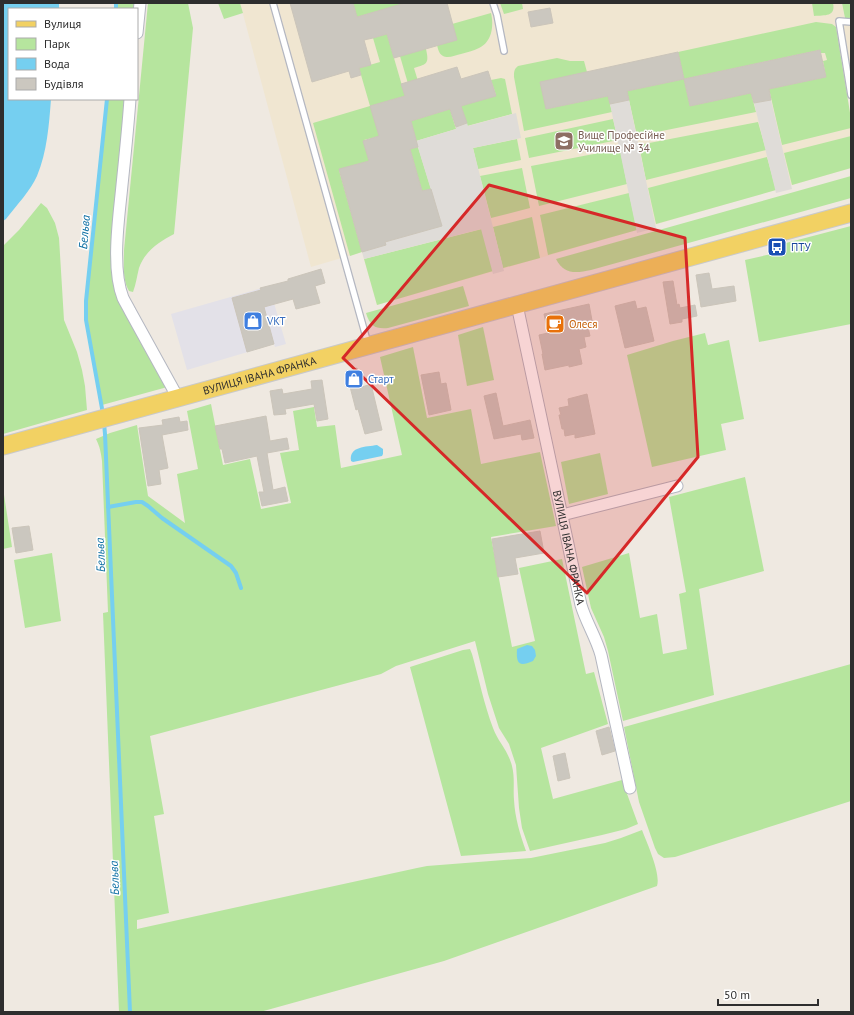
<svg xmlns="http://www.w3.org/2000/svg" width="854" height="1015" font-family="'PT Sans',sans-serif">
<rect width="100%" height="100%" fill="#efe9e1"/>
<polygon fill="#e3e1e8" points="269,286 286,344 275,347 274,344 187,370 171,314"/>
<polygon fill="#f0e6d1" points="240,3 842,3 845,18 851,19 851,73 844,74 851,119 851,168 377,305 362,252 311,267"/>
<g fill="#b6e59e">
<polygon points="116,3 140,3 137,9 116,9"/>
<path d="M148,3h40l5,25 -19,206c-15,8 -29,17 -35,34 -2,8 -3,16 -6,24l-4,-1c-7,-12 -5,-28 -5,-41z"/>
<polygon points="218,3 240,3 243,13 224,19"/>
<polygon points="353,3 403,3 403,4 357,17"/>
<polygon points="500,3 522,3 523,9 504,14"/>
<path d="M812,3h21c3,14 -8,12 -19,13z"/>
<polygon points="842,3 851,3 851,19 845,18"/>
<path d="M491,13c3,13 1,29 -12,35 -6,3 -12,4 -18,6 -5,1 -13,5 -18,2 -4,-2 -5,-7 -6,-11l15,-21z"/>
<polygon points="816,22 832,24 836,27 851,119 851,128 782,145 769,89 826,77 823,61 827,60 825,53 821,53 820,50 684,79 690,106 751,93 756,112 637,136 627,91 684,79 678,52"/>
<path d="M393,32l33,17c3,14 2,15 -12,19l7,23 -10,3z"/>
<polygon points="387,34 405,96 371,106 388,134 364,140 369,161 339,170 362,252 350,256 313,123 370,106 359,68 380,62 373,38"/>
<path d="M557,58l13,3h14l3,11 -41,37 62,-13 4,16 -88,19 -10,-54c0,-5 0,-8 4,-11z"/>
<polygon points="501,78 505,79 512,114 467,126 461,106 496,95 491,80"/>
<polygon points="107,99 130,99 119,284 171,386 102,405 93,363 86,320 86,301"/>
<polygon points="450,109 456,129 416,141 411,121"/>
<polygon points="613,119 618,140 529,158 525,138"/>
<polygon points="758,122 766,150 646,180 639,145"/>
<polygon points="851,136 851,168 792,185 784,153"/>
<polygon points="517,139 521,160 478,169 473,148"/>
<polygon points="418,147 431,189 422,191 410,149"/>
<polygon points="620,149 627,184 539,206 531,166"/>
<polygon points="767,157 776,190 656,224 648,188"/>
<polygon points="522,168 530,208 491,218 480,176"/>
<path d="M851,176v22l-260,72c-15,3 -27,5 -35,-11z"/>
<polygon points="629,193 637,230 548,255 540,215"/>
<polygon points="41,203 47,208 55,223 59,238 64,320 77,352 82,370 85,386 87,410 3,434 3,246 19,230"/>
<polygon points="532,217 540,258 503,268 493,227"/>
<polygon points="851,226 851,324 759,342 745,260 780,252 786,243"/>
<polygon points="482,229 493,271 377,305 364,259"/>
<path d="M463,286l6,20 -81,22c-13,1 -18,-2 -22,-15z"/>
<polygon points="483,327 494,380 467,386 458,335"/>
<polygon points="705,333 708,345 729,340 744,419 721,424 726,450 652,467 627,355 673,341"/>
<path d="M413,347l14,71 44,-9 10,55 59,-12 16,74 -65,11 21,110 23,-6 -16,-73 43,-9 24,115 8,-2 14,52 -67,24 12,51 69,-19 16,44 -12,5 -24,6 -72,16 -8,-23 -3,-20 -3,-43 -7,-21 -10,-16 -11,-34 -13,-53 -79,25 -15,8 -231,62 14,78 -10,2 15,97 -32,7v9l280,-61 10,-2 104,-8 74,-15 16,-5 21,-8c5,13 19,44 15,56l-213,75 -184,51h-141l-16,-399 5,-1 -6,-151c-1,-8 -2,-14 -6,-22l14,-6 27,-8 11,71 37,27 -8,-49 21,-5 -11,-58 24,-7 12,61 27,-6 11,50 30,-6 -11,-50 19,-3 -6,-39 21,-4 3,20 18,-2 6,43 61,-13 -22,-98z"/>
<polygon points="600,453 608,494 569,504 561,462"/>
<polygon points="745,477 764,571 699,589 714,695 623,721 608,651 604,637 591,608 582,567 629,553 640,618 657,614 663,654 687,649 679,594 686,592 669,497"/>
<polygon points="3,488 12,547 3,549"/>
<polygon points="52,553 61,621 25,628 14,560"/>
<path d="M470,649l2,5c7,25 12,50 21,74 5,14 15,22 19,38 3,12 1,23 2,34 1,18 6,34 12,51l-65,5 -51,-189 53,-17z"/>
<polygon points="851,664 851,801 675,857 664,858 658,854 655,848 639,802 624,727"/>
</g>
<g fill="#dfdcd8">
<polygon points="629,100 656,228 637,233 610,104"/>
<polygon points="771,100 792,189 776,193 754,103"/>
<polygon points="516,113 521,138 473,148 504,271 493,274 481,229 364,259 362,252 386,245 385,242 442,226 416,141 456,129 456,127 467,123 468,126"/>
</g>
<g fill="#75cff0">
<path d="M3,3h56v6h-50v90h42c-2,26 -4,53 -14,77 -6,14 -21,30 -31,43l-3,2z"/>
<path d="M377,445l6,4v5l-1,2 -29,6 -2,-1c-2,-15 15,-14 26,-16z"/>
<path d="M527,645l5,1 3,4 1,6 -3,5c-14,6 -17,3 -16,-12z"/>
</g>
<g fill="none" stroke-linecap="round" stroke-linejoin="round">
<g stroke="#75cff0" stroke-width="4">
<polyline points="116,9 116,3"/>
<polyline points="103,414 86,320 86,301 107,99"/>
<polyline points="104,423 105,434 130,1012"/>
<polyline points="108,507 136,502 142,502 148,506 162,518 231,566 236,573 241,588"/>
</g>
</g>
<g fill="#cbc7bf" stroke="#cbc5ba">
<polygon points="290,3 353,3 357,17 405,3 447,3 457,40 394,58 387,34 373,38 364,40 371,65 359,68 361,75 351,78 349,71 312,82"/>
<polygon points="550,8 553,23 531,27 528,12"/>
<polygon points="820,50 826,77 769,89 771,100 754,103 751,93 690,106 684,79"/>
<polygon points="678,52 684,79 627,91 629,100 610,104 608,96 546,109 540,82"/>
<polygon points="457,67 461,79 488,71 496,96 461,106 467,123 456,127 450,109 411,121 418,147 410,149 422,191 431,189 442,226 385,242 386,245 362,252 339,169 369,161 363,141 379,136 370,106 405,96 401,84"/>
<polygon points="321,269 325,283 315,286 320,303 296,309 293,299 264,307 274,344 247,352 232,298 261,290 260,288 288,281 288,279"/>
<polygon points="709,273 712,289 734,286 736,301 701,307 696,275"/>
<polygon points="673,281 677,305 679,304 680,308 695,305 697,316 682,319 682,322 670,324 663,282"/>
<polygon points="635,301 637,309 646,307 654,341 625,348 615,306"/>
<polygon points="589,304 593,326 588,327 590,336 584,337 586,347 579,349 582,364 569,367 569,365 545,370 542,354 543,354 539,335 548,333 544,314"/>
<polygon points="357,368 362,387 371,384 382,430 365,434 358,409 356,410 346,371"/>
<polygon points="439,372 441,384 446,383 451,410 429,415 421,375"/>
<polygon points="322,380 328,419 317,421 314,404 285,409 286,414 274,415 270,391 282,389 283,394 312,389 311,381"/>
<polygon points="496,393 503,426 530,420 534,438 522,440 521,434 494,439 484,396"/>
<polygon points="587,394 595,434 575,438 575,434 565,436 564,429 562,429 559,415 561,415 559,408 569,406 568,399"/>
<polygon points="266,416 270,441 287,438 289,449 267,453 273,490 285,487 288,501 262,506 259,492 264,492 257,456 225,463 222,449 220,449 215,426"/>
<polygon points="179,417 180,422 187,421 188,430 162,435 168,468 159,470 161,484 148,486 139,428 163,425 162,420"/>
<polygon points="29,526 33,550 16,553 12,528"/>
<polygon points="540,531 544,553 515,558 518,574 498,577 492,539"/>
<polygon points="609,727 615,751 602,755 596,731"/>
<polygon points="565,753 570,778 558,781 553,756"/>
</g>
<g fill="none" stroke-linecap="round" stroke-linejoin="round">
<defs>
<g id="service">
<polyline points="273,3 368,344"/>
<polyline points="493,3 497,15 504,51"/>
<polyline points="851,22 839,21 851,95"/>
</g>
<g id="minor">
<polyline points="137,33 140,3"/>
<path d="M130,99c-2,29 -5,57 -8,86 -3,32 -11,82 1,113 2,4 5,9 7,13l48,87"/>
<path id="s1" d="M517,305l64,300c5,17 15,32 20,50l29,133"/>
<polyline points="562,515 677,486"/>
</g>
<g id="primary">
<path id="s2" d="M3,446l848,-233"/>
</g>
</defs>
<use href="#service" stroke="#b4b7c1" stroke-width="8"/>
<use href="#minor" stroke="#b4b7c1" stroke-width="13"/>
<use href="#primary" stroke="#c9c9c9" stroke-width="19"/>
<use href="#service" stroke="#fff" stroke-width="5.5"/>
<use href="#minor" stroke="#fff" stroke-width="11"/>
<use href="#primary" stroke="#f2d163" stroke-width="17"/>
</g>
<path fill="#d62828" fill-opacity="0.2" stroke="#d62828" stroke-width="3" stroke-linejoin="round" d="M489,185l196,53 13,219 -111,136 -244,-235z"/>
<defs>
<symbol id="university-square" viewBox="-11 -11 22 22"><rect x="-9" y="-9" width="18" height="18" rx="4" fill="#8d6e63" stroke="#fff"/><path d="M0-5L7-2L0 1L-7-2ZM-4 1L0 2.5L4 1V4Q0 6-4 4Z" fill="#fff"/></symbol>
<symbol id="bus-square" viewBox="-11 -11 22 22"><rect x="-9" y="-9" width="18" height="18" rx="4" fill="#1a4fb4" stroke="#fff"/><path d="M-5-6H5V4H4V6H2V4H-2V6H-4V4H-5ZM-3.5-4V0h7V-4ZM-3.5 1.2v1.5H-2V1.2ZM2 1.2v1.5H3.5V1.2Z" fill="#fff"/></symbol>
<symbol id="shop-square" viewBox="-11 -11 22 22"><rect x="-9" y="-9" width="18" height="18" rx="4" fill="#3f7fe0" stroke="#fff"/><path d="M-5-2.5h2.3a2.7 3.5 0 0 1 5.4 0H5L5.5 6h-11ZM-1.5-2.5h3a1.5 2.3 0 0 0-3 0Z" fill="#fff"/></symbol>
<symbol id="cafe-square" viewBox="-11 -11 22 22"><rect x="-9" y="-9" width="18" height="18" rx="4" fill="#e8710a" stroke="#fff"/><path d="M-5.5-4.5H6V0H3Q3 3.5 0 3.5H-2.5Q-5.5 3.5-5.5 0ZM3-3.2v2h1.7v-2ZM-6 4.5H4V6H-6Z" fill="#fff"/></symbol>
</defs>
<g fill-rule="evenodd">
<use href="#university-square" x="553" y="130" width="22" height="22"/>
<use href="#bus-square" x="766" y="236" width="22" height="22"/>
<use href="#shop-square" x="242" y="310" width="22" height="22"/>
<use href="#cafe-square" x="544" y="313" width="22" height="22"/>
<use href="#shop-square" x="343" y="368" width="22" height="22"/>
</g>
<g text-anchor="middle" dominant-baseline="central" stroke-width="3" stroke-linejoin="round" paint-order="stroke">
<g font-size="11" fill="#785e54" stroke="#fff" text-anchor="start">
<text x="578" y="135">Вище Професійне<tspan x="578" dy="13">Училище № 34</tspan></text>
</g>
<g font-size="11" fill="#164399" stroke="#fff" text-anchor="start">
<text x="791" y="247">ПТУ</text>
</g>
<g font-size="11" fill="#366cbe" stroke="#fff" text-anchor="start">
<text x="267" y="321">VKT</text>
<text x="368" y="379">Старт</text>
</g>
<g font-size="11" fill="#c56008" stroke="#fff" text-anchor="start">
<text x="569" y="324">Олеся</text>
</g>
<g font-size="11" fill="#2e2e2e" stroke="#fff">
<text stroke="none"><textPath href="#s2" startOffset="266">ВУЛИЦЯ ІВАНА ФРАНКА</textPath></text>
<text stroke="none"><textPath href="#s1" startOffset="248">ВУЛИЦЯ ІВАНА ФРАНКА</textPath></text>
</g>
<g font-size="12" font-style="italic" fill="#0d6fa3" stroke="#fff">
<text transform="translate(84 232) rotate(-85)">Бельва</text>
<text transform="translate(100 555) rotate(-92)">Бельва</text>
<text transform="translate(114 878) rotate(-92)">Бельва</text>
</g>
</g>
<rect width="854" height="1015" fill="none" stroke="#2e2e2e" stroke-width="8"/>
<rect x="8" y="8" width="130" height="92" fill="#ffffff" stroke="#ababab"/>
<rect x="16" y="21" width="20" height="6" fill="#f2d163" stroke="#ababab"/>
<text x="44" y="28" font-size="12" fill="#2e2e2e">Вулиця</text>
<rect x="16" y="38" width="20" height="12" fill="#b6e59e" stroke="#ababab"/>
<text x="44" y="48" font-size="12" fill="#2e2e2e">Парк</text>
<rect x="16" y="58" width="20" height="12" fill="#75cff0" stroke="#ababab"/>
<text x="44" y="68" font-size="12" fill="#2e2e2e">Вода</text>
<rect x="16" y="78" width="20" height="12" fill="#cbc7bf" stroke="#ababab"/>
<text x="44" y="88" font-size="12" fill="#2e2e2e">Будівля</text>
<path d="M718 999v6h100v-6" fill="none" stroke="#2e2e2e" stroke-width="2"/>
<text x="724" y="999" font-size="12" fill="#2e2e2e" stroke="#ffffff" stroke-width="3" paint-order="stroke">50 m</text>
</svg>
